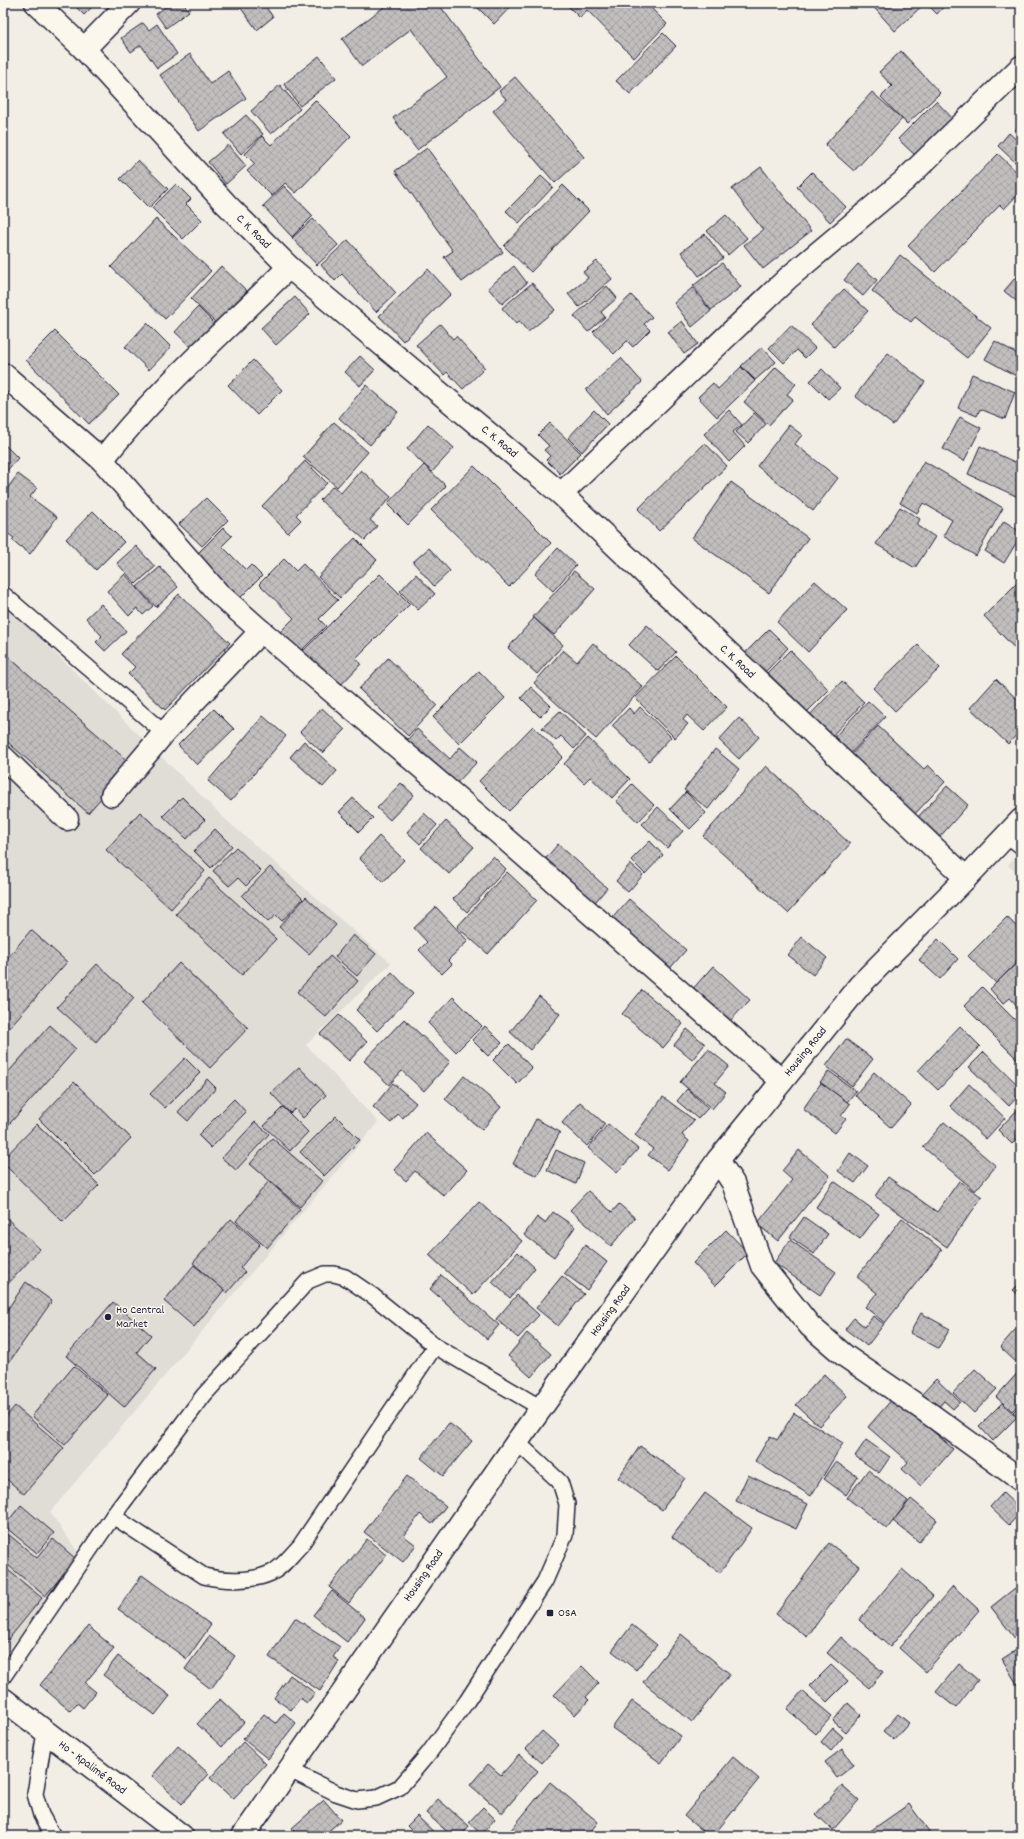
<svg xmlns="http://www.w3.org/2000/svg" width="1024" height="1839" font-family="Dekko,sans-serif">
<defs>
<pattern id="building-cross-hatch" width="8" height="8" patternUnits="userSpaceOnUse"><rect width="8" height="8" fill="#c2bebe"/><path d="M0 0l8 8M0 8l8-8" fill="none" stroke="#a6a3a4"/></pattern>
</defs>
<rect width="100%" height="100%" fill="#f2eee5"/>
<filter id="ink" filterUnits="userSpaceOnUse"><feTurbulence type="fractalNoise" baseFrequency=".025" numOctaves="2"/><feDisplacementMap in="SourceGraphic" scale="8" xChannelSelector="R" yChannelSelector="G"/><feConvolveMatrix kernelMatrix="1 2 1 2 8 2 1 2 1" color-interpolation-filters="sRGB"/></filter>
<g filter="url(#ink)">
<g fill="#e0dcd6">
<polygon points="3,602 226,820 391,963 306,1045 378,1122 50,1512 81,1557 3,1657"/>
<polygon points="1021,851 1021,878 1008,865"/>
</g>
<g fill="url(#building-cross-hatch)" stroke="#22223b">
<polygon points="72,3 96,3 84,15"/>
<polygon points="171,3 183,3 189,11 166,28 156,14"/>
<polygon points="237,3 263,3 273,17 257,30"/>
<polygon points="389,3 438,3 500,87 417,150 393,118 447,77 411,29 362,66 342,39"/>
<polygon points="473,3 514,3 494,24"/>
<polygon points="571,3 646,3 667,24 634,58 587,10 580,18 568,6"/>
<polygon points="870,3 923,3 924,4 895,31"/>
<polygon points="926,3 947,3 937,14"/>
<polygon points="143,23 149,30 157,24 177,54 157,68 141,45 131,52 121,38"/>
<polygon points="663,33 676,46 630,94 616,81"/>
<polygon points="901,51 940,93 907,124 881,97 892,86 879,72"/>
<polygon points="190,54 210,84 228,71 246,98 199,131 160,75"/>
<polygon points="319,56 336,78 300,106 284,84"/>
<polygon points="515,77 584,157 555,183 493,111 506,99 499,91"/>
<polygon points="280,85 300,109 271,134 251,111"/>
<polygon points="872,92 902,119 854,171 825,145"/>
<polygon points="315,100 351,136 296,193 285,183 272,196 247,171 255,164 245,154 262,136 271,145"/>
<polygon points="936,101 956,122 919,159 898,139"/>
<polygon points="246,115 263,134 241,154 224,134"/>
<polygon points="1021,124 1021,138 1014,131"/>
<polygon points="1009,133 1021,144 1021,157 1016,163 998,146"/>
<polygon points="228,145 246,166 226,184 208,162"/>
<polygon points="427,148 503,252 462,282 444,257 453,251 395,171"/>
<polygon points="998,154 1021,176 1021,191 1004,209 1000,205 935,272 908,246"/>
<polygon points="138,160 168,189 149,208 120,179"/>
<polygon points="761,167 811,231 763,269 744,245 763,230 732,189"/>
<polygon points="812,172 846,207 830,222 797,187"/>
<polygon points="541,176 553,187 519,223 506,211"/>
<polygon points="176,184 191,199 186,204 202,220 183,239 152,208"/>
<polygon points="563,185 589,211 531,272 504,246"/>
<polygon points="284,186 313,216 292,237 263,206"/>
<polygon points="726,215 747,238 728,255 707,231"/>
<polygon points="156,219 211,271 165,319 111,267"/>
<polygon points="313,219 338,245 317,265 292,238"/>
<polygon points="705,234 723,258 699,276 681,252"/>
<polygon points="348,240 396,293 376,312 342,274 335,281 321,265"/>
<polygon points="900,255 991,328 967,358 915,317 911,322 872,291"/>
<polygon points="597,261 612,279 579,307 568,294 588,278 583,272"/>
<polygon points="722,263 741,287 711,310 693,286"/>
<polygon points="858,264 877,280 863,296 844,280"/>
<polygon points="221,266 247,291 217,324 191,299"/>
<polygon points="514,266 527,283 502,304 488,288"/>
<polygon points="428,269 451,294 403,341 379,316"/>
<polygon points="1021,271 1021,303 1020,304 1004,291"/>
<polygon points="532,283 555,310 528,332 519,321 516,324 502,308"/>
<polygon points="607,286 617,298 601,312 605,317 588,332 574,316"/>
<polygon points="692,288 711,311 692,327 674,303"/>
<polygon points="844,289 868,311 834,347 811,325"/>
<polygon points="631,295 652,317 644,324 650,330 633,347 627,341 614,354 593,332"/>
<polygon points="295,297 310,314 276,345 261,328"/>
<polygon points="198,307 215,324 193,349 175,332"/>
<polygon points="682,321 698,344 684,354 668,332"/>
<polygon points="147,323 171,347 149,370 125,347"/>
<polygon points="440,324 453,339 456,336 485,368 463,389 447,372 444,375 416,345"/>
<polygon points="791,325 815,348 805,358 797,350 784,363 769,348"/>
<polygon points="55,331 119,395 89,424 26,360"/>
<polygon points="995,341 1021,356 1021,371 1018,377 985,359"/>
<polygon points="762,347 776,362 755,380 741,366"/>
<polygon points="888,353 925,382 893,425 855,396"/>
<polygon points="360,356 375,370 360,386 345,372"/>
<polygon points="621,358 642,382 607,414 586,390"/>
<polygon points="253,360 282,390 257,415 228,385"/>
<polygon points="741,367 755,381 717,417 698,397 713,383 718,389"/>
<polygon points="776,367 796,384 787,394 793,399 769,425 744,402"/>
<polygon points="822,369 840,388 828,399 810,381"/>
<polygon points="972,374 1015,392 1005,419 980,409 977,416 958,408"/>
<polygon points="366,385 398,412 370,445 339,418"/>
<polygon points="594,410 608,424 582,452 568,438"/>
<polygon points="729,410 742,425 733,432 745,446 729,462 704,434"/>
<polygon points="754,413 766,424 748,443 736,432"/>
<polygon points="960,417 981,428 964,461 943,449"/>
<polygon points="334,422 368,452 337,487 303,457"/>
<polygon points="550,423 581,453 560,474 546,460 550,456 544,450 549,446 538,435"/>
<polygon points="428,424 454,448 432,472 407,449"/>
<polygon points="789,425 802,435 795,444 838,478 813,511 757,466"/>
<polygon points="3,443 18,458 3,475"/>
<polygon points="705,443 727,466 659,531 638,509"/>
<polygon points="980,446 1021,465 1021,490 1018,497 968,474"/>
<polygon points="305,461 327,483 296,515 301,520 288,533 262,506"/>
<polygon points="924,461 1003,508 976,556 943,536 952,520 923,503 917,513 900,503"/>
<polygon points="424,465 446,486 408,525 387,504"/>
<polygon points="474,466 551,543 509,587 431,510"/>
<polygon points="361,470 391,497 370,520 377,526 365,540 320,500 333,486 341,493"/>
<polygon points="18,474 37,488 30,497 57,517 30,554 12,540 14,538 3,530 3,494"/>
<polygon points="731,482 808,538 769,593 692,538"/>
<polygon points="206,498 228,520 202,546 179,524"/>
<polygon points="900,507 920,519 917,525 935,537 915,568 876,544"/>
<polygon points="93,511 124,542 96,570 66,539"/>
<polygon points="1004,521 1021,532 1021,535 1004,563 985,551"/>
<polygon points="223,528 232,536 222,546 246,570 251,565 262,576 238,600 195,556"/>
<polygon points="355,538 377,560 340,598 318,577"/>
<polygon points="136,546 155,567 136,584 117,563"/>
<polygon points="429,548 450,571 434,586 413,562"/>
<polygon points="558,548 576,565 553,591 535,574"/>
<polygon points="284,559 296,571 303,564 338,600 319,619 326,626 298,654 278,634 294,618 259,584"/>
<polygon points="160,567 178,587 156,607 137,587"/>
<polygon points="574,571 595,589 554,635 533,617"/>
<polygon points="125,574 153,606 143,615 137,608 129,616 107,591"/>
<polygon points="380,574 410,604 356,658 361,664 339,687 303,651"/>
<polygon points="416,574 435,594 418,610 400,591"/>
<polygon points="1020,580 1021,582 1021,655 984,616"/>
<polygon points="815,581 847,610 808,652 777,622"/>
<polygon points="179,594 230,643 165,710 128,674 135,667 121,654"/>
<polygon points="101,604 126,631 105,651 96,642 102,636 86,618"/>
<polygon points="534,618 563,645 537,674 508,648"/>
<polygon points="647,625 676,652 658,671 629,645"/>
<polygon points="769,629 788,648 765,672 745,653"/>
<polygon points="593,643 643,687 596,739 534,683 563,650 577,662"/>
<polygon points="918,645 940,668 895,711 873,688"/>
<polygon points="790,650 829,690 805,714 766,674"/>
<polygon points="3,652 131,764 88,813 3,738"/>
<polygon points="676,656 727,707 704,731 687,715 683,720 688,724 675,738 635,698"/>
<polygon points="388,658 437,705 408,736 359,689"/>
<polygon points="479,671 505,698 459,744 433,717"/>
<polygon points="996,679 1021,703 1021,730 1008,744 970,708"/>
<polygon points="842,681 864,702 829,739 807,718"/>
<polygon points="531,687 551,706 540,717 521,698"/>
<polygon points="868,701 885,717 845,759 829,743"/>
<polygon points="640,707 671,737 649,761 612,726 629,708 634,714"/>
<polygon points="322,708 345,730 323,753 300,732"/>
<polygon points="214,709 234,729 197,765 178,745"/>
<polygon points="560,711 586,736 574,749 561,736 556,741 542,728"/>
<polygon points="263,716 286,736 231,801 208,781"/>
<polygon points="739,718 759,737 739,759 719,740"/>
<polygon points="533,726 563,757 509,811 479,781"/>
<polygon points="878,726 924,769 928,765 945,782 912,817 849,757"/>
<polygon points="417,729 450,759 460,747 477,762 450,790 402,746"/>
<polygon points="588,738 630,779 612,798 590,777 584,783 564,764"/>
<polygon points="304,741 337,771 323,787 290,757"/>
<polygon points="715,749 739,769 708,809 684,790"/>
<polygon points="766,766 850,844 788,913 703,836"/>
<polygon points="401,783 414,795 390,820 377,808"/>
<polygon points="632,784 654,805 638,822 616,801"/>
<polygon points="947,786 968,805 937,840 915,820"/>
<polygon points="686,792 706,813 690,829 670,809"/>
<polygon points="182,797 205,820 187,839 163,816"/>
<polygon points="353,798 373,818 359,832 339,812"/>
<polygon points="658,807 683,831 667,848 642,824"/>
<polygon points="140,812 205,871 171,909 106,850"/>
<polygon points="424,813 437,825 420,844 407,832"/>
<polygon points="446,821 474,847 449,874 421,848"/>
<polygon points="215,829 232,846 211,868 194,851"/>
<polygon points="379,836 404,860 383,882 359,858"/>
<polygon points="650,841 663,855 645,874 631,860"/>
<polygon points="558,844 607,888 591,907 542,863"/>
<polygon points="236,847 261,871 246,886 238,878 229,886 213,871"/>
<polygon points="493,856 506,869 467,912 453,899"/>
<polygon points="630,864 643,875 628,892 616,881"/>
<polygon points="270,867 303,899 282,921 276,915 268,922 242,896"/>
<polygon points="507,872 537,900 488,954 457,927"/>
<polygon points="209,878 276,939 242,975 176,914"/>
<polygon points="306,897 336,925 309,954 279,927"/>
<polygon points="629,899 686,950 665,974 608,923"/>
<polygon points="436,907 468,941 448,960 452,964 442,974 419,950 427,942 414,928"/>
<polygon points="1007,917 1021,931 1021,958 996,983 968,956"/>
<polygon points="31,930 67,962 7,1030 3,1027 3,963"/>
<polygon points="353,935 376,954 357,976 335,957"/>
<polygon points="802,937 827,958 813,975 788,955"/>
<polygon points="938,939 958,959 940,979 919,960"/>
<polygon points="330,956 358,981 326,1017 297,992"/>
<polygon points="1021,959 1021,1010 1010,998 1003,1004 990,989"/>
<polygon points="179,963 248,1028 210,1068 142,1003"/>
<polygon points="97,964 134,998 96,1042 57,1007"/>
<polygon points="713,966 750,1000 726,1025 690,992"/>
<polygon points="392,972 413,994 377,1031 356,1010"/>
<polygon points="982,987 1021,1026 1021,1063 964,1006"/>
<polygon points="642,990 683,1024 663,1048 622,1014"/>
<polygon points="539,996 560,1014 530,1050 510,1032"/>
<polygon points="453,997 482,1026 456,1052 428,1023"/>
<polygon points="339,1015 367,1042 349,1061 320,1034"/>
<polygon points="404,1019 450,1062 424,1091 402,1071 389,1085 364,1061"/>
<polygon points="50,1025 76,1049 3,1131 3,1078"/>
<polygon points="485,1026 502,1043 488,1056 472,1040"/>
<polygon points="960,1026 980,1046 938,1090 918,1071"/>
<polygon points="687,1029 705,1044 692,1060 674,1045"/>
<polygon points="846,1039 873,1059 852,1086 826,1066"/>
<polygon points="509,1044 532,1068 517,1084 493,1060"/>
<polygon points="708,1049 729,1066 715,1083 726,1092 712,1109 680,1082"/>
<polygon points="984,1052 1021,1088 1021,1093 1009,1106 969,1067"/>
<polygon points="185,1058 200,1073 165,1108 150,1094"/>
<polygon points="299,1067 326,1095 303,1118 295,1109 290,1113 271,1093"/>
<polygon points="829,1071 856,1091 847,1102 820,1082"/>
<polygon points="874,1072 911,1105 891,1128 855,1095"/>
<polygon points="464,1076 501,1107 482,1130 445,1099"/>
<polygon points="207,1079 216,1088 188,1121 178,1112"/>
<polygon points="74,1082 131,1138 95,1175 39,1119"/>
<polygon points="393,1083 416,1103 403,1118 398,1114 391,1123 373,1107"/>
<polygon points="821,1083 850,1104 841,1116 846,1119 835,1133 803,1109"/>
<polygon points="969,1084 1005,1118 986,1139 950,1106"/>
<polygon points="687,1089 708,1108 698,1119 677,1101"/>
<polygon points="663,1097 694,1120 682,1135 689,1141 668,1170 648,1155 653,1149 635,1135"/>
<polygon points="234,1099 246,1112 211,1148 198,1135"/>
<polygon points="580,1102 605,1124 587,1146 562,1123"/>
<polygon points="1021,1106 1021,1135 1012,1144 998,1130"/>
<polygon points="283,1107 308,1132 290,1151 264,1126"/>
<polygon points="336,1116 360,1140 324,1176 300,1152"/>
<polygon points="536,1119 560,1132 537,1176 513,1164"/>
<polygon points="255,1122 269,1134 236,1170 222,1158"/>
<polygon points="944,1122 996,1166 975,1191 923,1147"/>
<polygon points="37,1124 99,1185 63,1222 3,1163 3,1159"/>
<polygon points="608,1124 638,1149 617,1173 588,1148"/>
<polygon points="426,1133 467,1170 444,1196 415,1171 406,1181 394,1170"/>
<polygon points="272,1138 322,1181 300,1207 250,1164"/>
<polygon points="556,1150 584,1163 576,1184 547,1170"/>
<polygon points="799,1150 830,1176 778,1241 757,1224 792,1180 782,1171"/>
<polygon points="850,1153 868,1166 855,1183 838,1171"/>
<polygon points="888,1177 937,1212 959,1181 982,1197 947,1247 875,1196"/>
<polygon points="269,1181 300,1209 267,1248 236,1221"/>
<polygon points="834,1181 879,1214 860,1239 816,1207"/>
<polygon points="588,1191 612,1212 619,1204 635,1218 611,1246 570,1210"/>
<polygon points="479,1202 522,1241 473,1295 429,1255"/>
<polygon points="553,1212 575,1227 554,1257 524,1235 537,1217 545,1223"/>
<polygon points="3,1215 40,1249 7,1285 3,1282"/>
<polygon points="804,1217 828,1234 814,1254 790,1237"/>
<polygon points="902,1218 942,1250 885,1323 865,1307 877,1293 857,1277"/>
<polygon points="231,1219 260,1244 240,1268 245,1272 227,1293 193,1263"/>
<polygon points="726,1230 748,1253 715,1286 693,1263"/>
<polygon points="790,1240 836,1272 820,1295 774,1263"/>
<polygon points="585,1245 607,1262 587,1290 564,1273"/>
<polygon points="518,1252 535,1268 510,1298 492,1282"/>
<polygon points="194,1265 224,1290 194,1327 164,1301"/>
<polygon points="441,1275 499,1325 487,1339 430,1289"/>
<polygon points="562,1276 584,1294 558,1326 536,1308"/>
<polygon points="26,1282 52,1301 3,1371 3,1316"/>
<polygon points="1021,1282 1021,1297 1013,1290"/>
<polygon points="517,1295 539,1315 518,1338 496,1319"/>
<polygon points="113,1302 151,1335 137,1352 156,1369 124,1407 66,1356"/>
<polygon points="921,1313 950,1329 938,1348 910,1333"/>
<polygon points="873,1316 884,1324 867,1346 845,1329 854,1318 865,1327"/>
<polygon points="1021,1323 1021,1363 1019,1365 1000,1347"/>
<polygon points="527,1333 551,1354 531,1377 508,1356"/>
<polygon points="74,1366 108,1395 65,1445 32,1416"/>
<polygon points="975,1369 997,1389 974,1413 953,1393"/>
<polygon points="1021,1369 1021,1402 1012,1411 996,1397"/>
<polygon points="824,1374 847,1396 819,1426 796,1405"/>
<polygon points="936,1379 960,1402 953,1409 944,1401 937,1409 922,1394"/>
<polygon points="894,1397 953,1449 921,1486 902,1469 908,1462 868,1427"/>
<polygon points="1002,1403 1017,1417 993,1441 979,1426"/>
<polygon points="1021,1404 1021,1420 1013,1412"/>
<polygon points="15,1406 64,1448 24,1494 3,1476 3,1420"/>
<polygon points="794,1413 843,1443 811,1496 755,1461 770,1436 777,1440"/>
<polygon points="449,1423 472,1441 443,1476 421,1458"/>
<polygon points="866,1440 890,1457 879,1473 855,1456"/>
<polygon points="640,1446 685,1478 662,1510 618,1478"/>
<polygon points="836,1462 858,1477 846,1495 824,1479"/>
<polygon points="868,1470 908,1501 887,1529 847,1498"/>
<polygon points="748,1475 808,1504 796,1529 736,1501"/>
<polygon points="407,1476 446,1506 432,1524 420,1514 404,1536 416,1545 403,1562 364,1532"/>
<polygon points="705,1493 752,1528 720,1573 672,1537"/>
<polygon points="1003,1493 1021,1510 1021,1512 1009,1525 990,1507"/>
<polygon points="911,1499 937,1520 919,1542 893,1521"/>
<polygon points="21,1505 54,1533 37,1553 4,1526"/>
<polygon points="8,1534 37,1558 53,1539 76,1559 45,1596 3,1561 3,1540"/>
<polygon points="367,1539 386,1555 349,1603 329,1587"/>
<polygon points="829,1543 859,1566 807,1637 776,1614"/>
<polygon points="3,1566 42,1598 3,1646"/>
<polygon points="902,1569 933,1596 890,1647 859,1620"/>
<polygon points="142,1575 211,1625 187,1659 118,1609"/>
<polygon points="953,1586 979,1610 926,1672 899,1648"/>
<polygon points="1015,1588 1021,1596 1021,1636 1016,1640 991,1607"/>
<polygon points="332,1591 365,1618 347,1642 313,1615"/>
<polygon points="295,1618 340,1647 333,1657 339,1661 320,1691 269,1657"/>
<polygon points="632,1625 657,1645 636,1670 612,1651"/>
<polygon points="88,1626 114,1648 85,1683 96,1692 83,1708 77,1703 70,1711 40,1685"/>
<polygon points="681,1634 730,1674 692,1722 643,1682"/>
<polygon points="209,1636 235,1656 211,1689 185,1669"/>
<polygon points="841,1637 883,1672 869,1688 827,1653"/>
<polygon points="1021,1647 1021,1691 1002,1659"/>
<polygon points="118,1656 170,1696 155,1715 103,1675"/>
<polygon points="959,1664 978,1680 956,1708 936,1692"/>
<polygon points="831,1665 848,1681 827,1702 810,1686"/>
<polygon points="582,1666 599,1683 586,1697 589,1700 575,1715 554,1695"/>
<polygon points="290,1675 315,1693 307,1703 300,1698 291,1710 274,1698"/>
<polygon points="802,1691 832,1716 816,1734 787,1709"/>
<polygon points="220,1699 244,1722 222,1747 197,1724"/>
<polygon points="632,1701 681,1736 661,1763 612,1728"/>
<polygon points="848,1703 861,1715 846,1732 833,1721"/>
<polygon points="284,1713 296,1723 268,1759 243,1739 264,1714 276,1723"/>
<polygon points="898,1714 909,1723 894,1740 883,1731"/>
<polygon points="833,1728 843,1737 831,1751 821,1742"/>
<polygon points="542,1731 558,1745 542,1763 526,1749"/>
<polygon points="243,1742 266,1764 233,1799 210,1778"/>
<polygon points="178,1746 209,1774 182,1804 152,1776"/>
<polygon points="842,1749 854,1765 837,1778 825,1762"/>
<polygon points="519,1755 538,1771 502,1813 470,1785 488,1764 501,1775"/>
<polygon points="733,1757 759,1779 713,1836 708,1836 684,1816"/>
<polygon points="550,1782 598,1822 587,1836 506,1836"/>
<polygon points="842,1785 859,1800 833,1830 816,1814"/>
<polygon points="438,1799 469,1826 461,1836 452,1836 426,1813"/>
<polygon points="324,1800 341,1820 323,1836 300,1836 292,1828"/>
<polygon points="909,1804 931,1834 928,1836 863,1836"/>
<polygon points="483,1807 495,1819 481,1835 469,1822"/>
<polygon points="417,1816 438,1836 406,1836 412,1831 407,1826"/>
<polygon points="1021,1826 1021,1836 1004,1836"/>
</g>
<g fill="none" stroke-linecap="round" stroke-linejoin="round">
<defs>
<g id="service">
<polyline points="3,594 164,733"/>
<polyline points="1007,835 1021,846"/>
<path d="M113,1516l91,60c20,5 47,6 67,-3 11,-5 20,-18 29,-27l135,-200"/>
<polyline points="3,1677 113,1516 204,1395 308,1281 325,1274 334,1274 345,1277 373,1296 435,1346 541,1408"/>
<polyline points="45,1732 35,1794 41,1815 53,1836"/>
<polyline points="290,1770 336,1793 357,1800 376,1798 400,1787 429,1753 467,1701 545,1581 565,1535 567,1504 560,1482 517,1442"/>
</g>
<g id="minor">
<polyline points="84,49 129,3"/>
<polyline points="3,374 102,460 218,593 261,631 164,733 112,795"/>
<path d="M102,460c55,-70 124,-130 187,-193"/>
<polyline points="561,494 788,278 904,181 1021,67"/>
<polyline points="261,631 494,829 782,1081"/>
<polyline points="3,757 67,819"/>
<polyline points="718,1160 733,1183 762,1266 810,1326 845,1356 927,1412 1021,1480"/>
</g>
<g id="tertiary">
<polyline points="36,3 84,49 226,204 289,267 561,494 966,878"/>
<polyline points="243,1836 517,1442 718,1160 860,985 966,878 1021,820"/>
</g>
<polyline id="secondary" points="3,1699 182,1836"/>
</defs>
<use href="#service" stroke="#22223b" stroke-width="18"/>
<use href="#minor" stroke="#22223b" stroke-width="25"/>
<use href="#tertiary" stroke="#22223b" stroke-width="25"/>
<use href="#secondary" stroke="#22223b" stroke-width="25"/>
<use href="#service" stroke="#fbf7ec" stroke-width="15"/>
<use href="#minor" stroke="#fbf7ec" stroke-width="22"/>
<use href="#tertiary" stroke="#fbf7ec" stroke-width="22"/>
<use href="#secondary" stroke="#fbf7ec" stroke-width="22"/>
</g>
</g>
<g fill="#22223b" stroke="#fbf7ec" stroke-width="1.5">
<circle cx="108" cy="1317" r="4"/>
<rect x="546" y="1609" width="8" height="8" rx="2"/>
</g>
<g text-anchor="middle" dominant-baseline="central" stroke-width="3" stroke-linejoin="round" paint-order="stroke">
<g font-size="12" fill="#22223b" stroke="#fbf7ec">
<text transform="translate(253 232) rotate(45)">C. K. Road</text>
<text transform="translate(499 442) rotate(40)">C. K. Road</text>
<text transform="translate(737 662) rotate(43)">C. K. Road</text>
<text transform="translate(806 1052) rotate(-51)">Housing Road</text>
<text transform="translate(611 1311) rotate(-54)">Housing Road</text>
<text transform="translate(424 1576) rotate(-55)">Housing Road</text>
<text transform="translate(92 1768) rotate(37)">Ho - Kpalimé Road</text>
</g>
<g font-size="12" fill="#22223b" stroke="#fbf7ec" text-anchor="start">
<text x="116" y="1310">Ho Central<tspan x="116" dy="14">Market</tspan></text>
<text x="558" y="1613">OSA</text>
</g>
</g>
<rect width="1024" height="1839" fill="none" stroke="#fbf7ec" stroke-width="16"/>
<rect x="8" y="8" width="1008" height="1823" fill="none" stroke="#22223b" stroke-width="1.5" filter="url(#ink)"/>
</svg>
